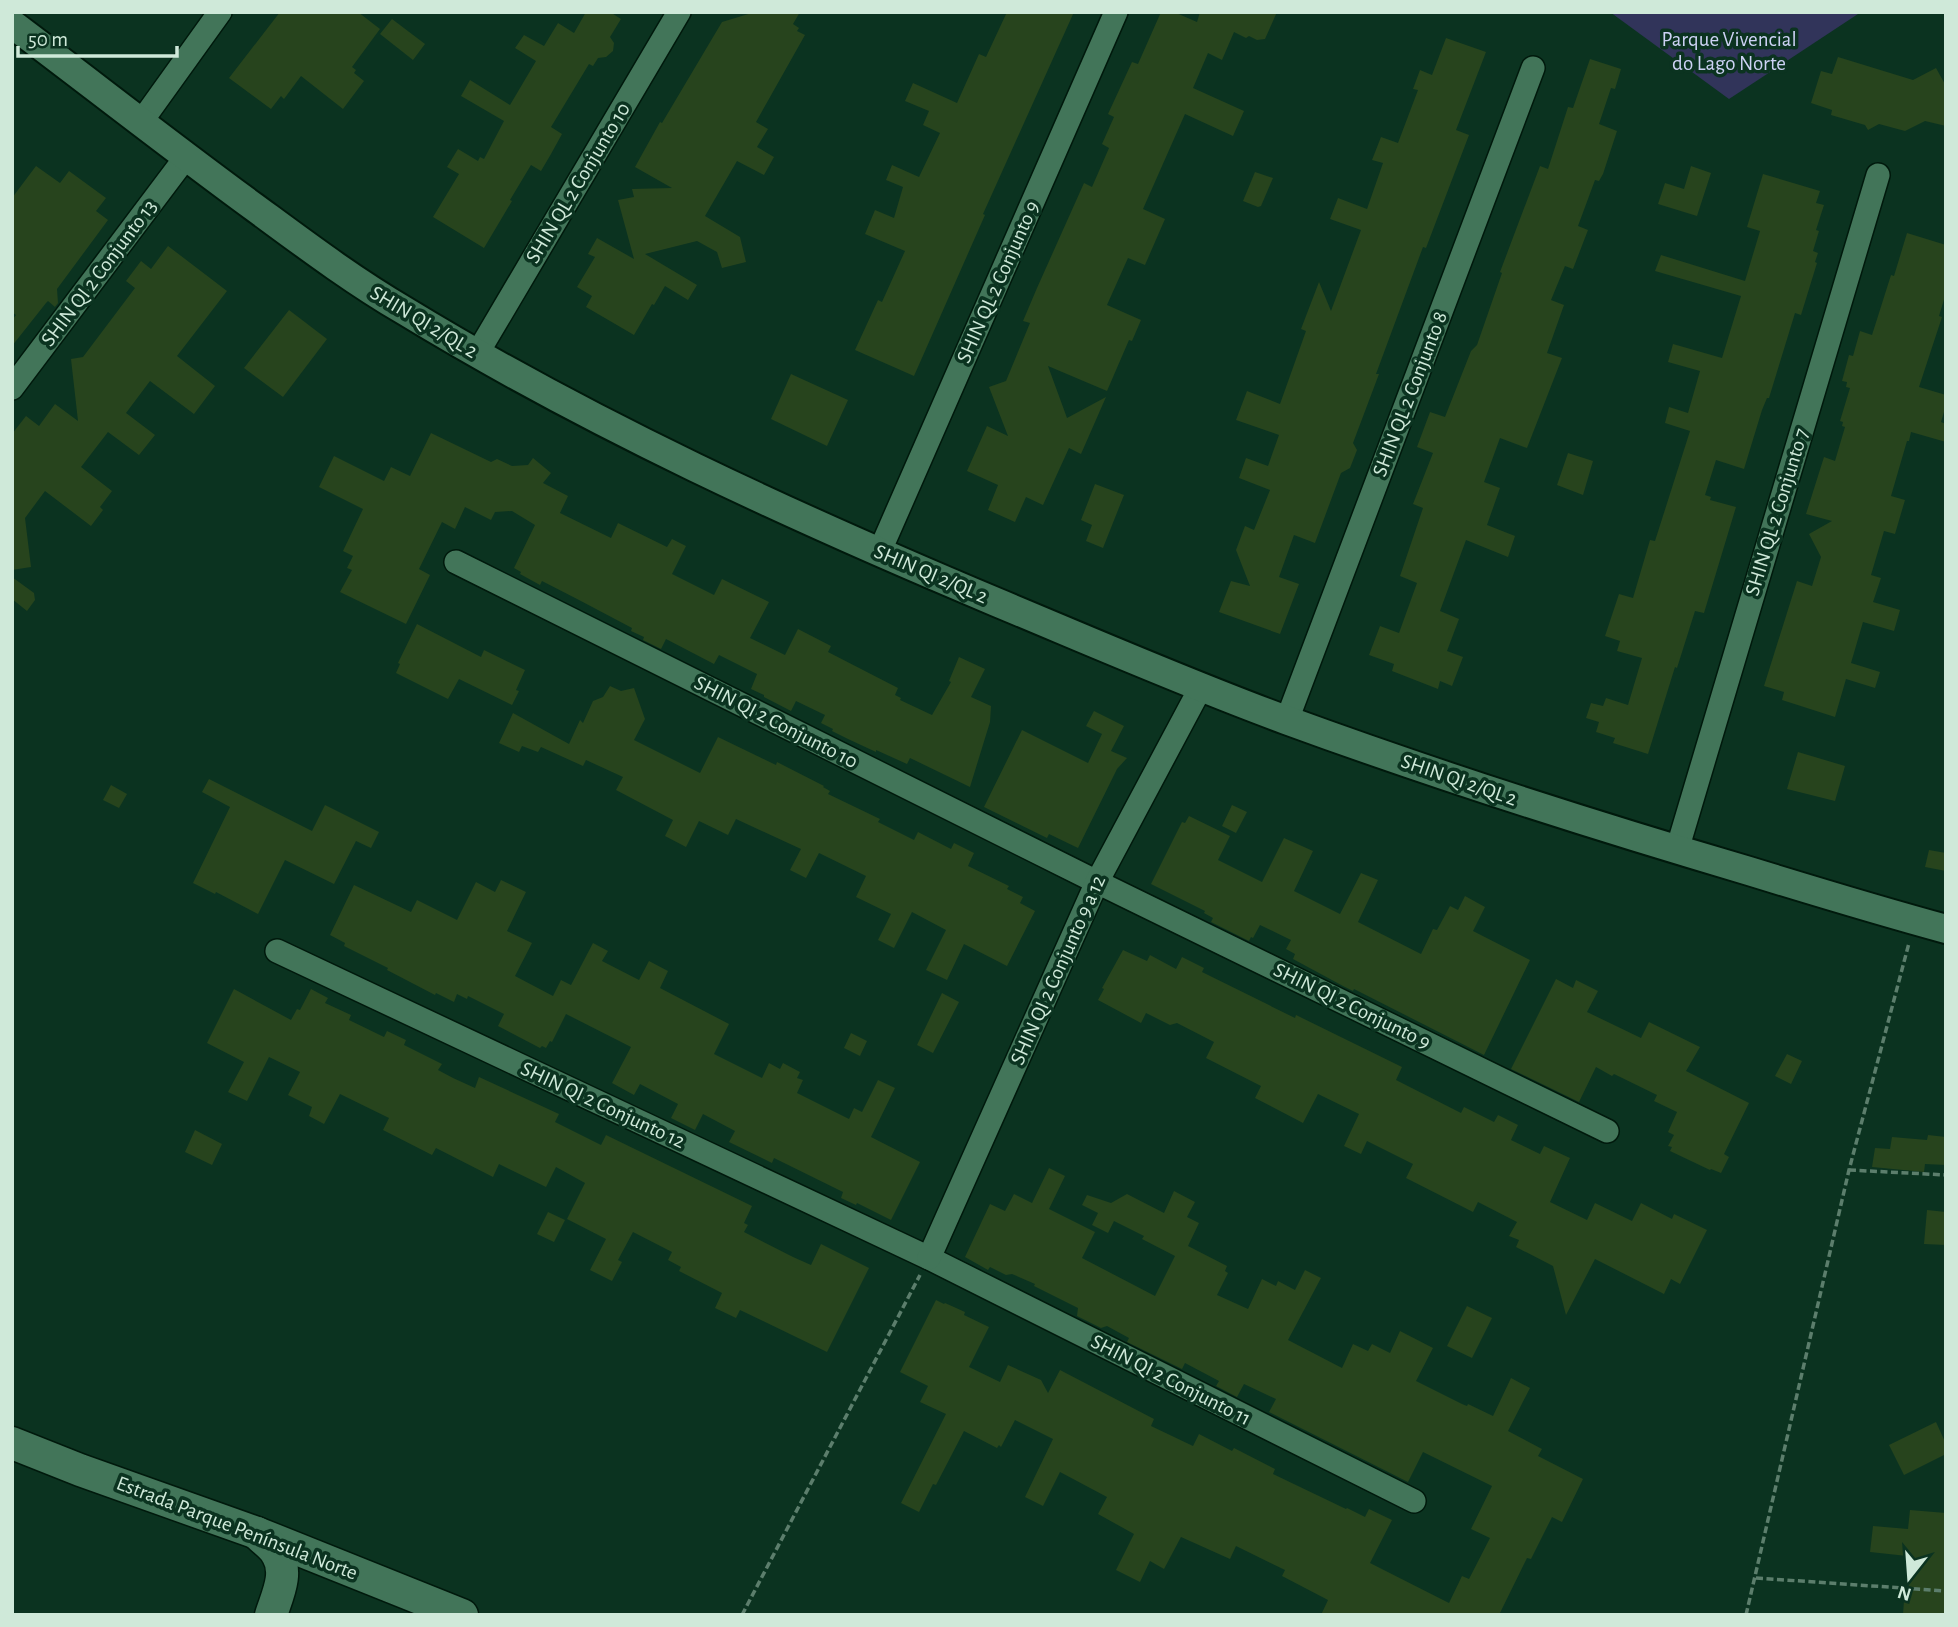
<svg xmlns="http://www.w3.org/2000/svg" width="1958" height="1627" font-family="'Alegreya Sans',sans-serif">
<rect width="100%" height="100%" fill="#0b3320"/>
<polygon fill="#31345a" points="1610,12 1861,12 1729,99"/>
<g fill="#27441d">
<polygon points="280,12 358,12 380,29 352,67 356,70 354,73 364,81 343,109 301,76 284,99 281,96 271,109 229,78"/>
<polygon points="586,12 610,12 621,19 610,37 614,43 613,51 606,57 598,58 593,66 589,64 551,127 562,134 551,154 541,171 531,165 510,200 512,201 484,248 433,217 459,174 447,167 458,149 478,161 480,157 484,159 504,121 461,96 470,80 510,105 536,61 515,48 524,35 544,46 558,23 574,33"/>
<polygon points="755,12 800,12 793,24 799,28 797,31 805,35 756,122 768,129 757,147 774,157 764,175 737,161 705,216 740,237 746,262 722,268 717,252 697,241 645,254 697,285 688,300 665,286 654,305 652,304 634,335 586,307 592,296 577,287 595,257 588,254 597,238 634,259 618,200 634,197 632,189 672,188 635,167 660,122 662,123 722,22"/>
<polygon points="1007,12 1074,12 983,214 985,215 914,376 855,350 878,300 882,302 905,251 865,234 875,210 894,218 903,187 886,180 892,165 919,177 940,133 923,125 929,111 905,101 913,83 957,103 979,54 986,57"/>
<polygon points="1161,12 1174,12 1197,22 1200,12 1277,12 1265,39 1257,40 1249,36 1246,38 1234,32 1222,60 1208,53 1193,88 1244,111 1233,136 1185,114 1143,209 1165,219 1145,265 1128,258 1107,305 1141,320 1132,341 1129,340 1107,391 1048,366 1067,418 1106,397 1081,454 1069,448 1043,505 1026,497 1015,522 988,510 998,485 967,471 987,426 1008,436 989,387 1006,381 1030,323 1023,321 1037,288 1084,183 1092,187 1109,148 1102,144 1114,117 1108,114 1132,62 1138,64"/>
<polygon points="392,19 425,44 413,60 380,34"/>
<polygon points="1446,38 1486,52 1456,130 1469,135 1426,248 1423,247 1376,374 1379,374 1353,443 1357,450 1350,468 1341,473 1315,543 1294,535 1279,577 1299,584 1280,634 1219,612 1231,581 1250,586 1236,550 1245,526 1254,530 1270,490 1239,478 1246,458 1268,466 1279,435 1236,420 1247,391 1280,404 1306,331 1301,329 1319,282 1331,311 1361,230 1330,219 1338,198 1367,209 1383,163 1372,160 1381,137 1398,143 1418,90 1413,89 1420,70 1432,75"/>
<polygon points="1838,57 1913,80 1936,68 1946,86 1946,126 1925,121 1905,131 1879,124 1868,130 1865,125 1831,115 1832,110 1811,103 1821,71 1832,74"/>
<polygon points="1590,59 1621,69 1615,89 1611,88 1599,124 1617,131 1603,174 1599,181 1595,180 1578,226 1588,230 1573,269 1565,266 1551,300 1564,305 1547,353 1562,358 1527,448 1500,438 1484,482 1500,488 1487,525 1515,536 1508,557 1466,540 1440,611 1459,619 1447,651 1463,657 1452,686 1440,681 1438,689 1392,671 1394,664 1369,655 1380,626 1399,633 1417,583 1400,576 1423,508 1413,504 1433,453 1417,447 1430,412 1445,417 1471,351 1477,345 1502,273 1500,272 1540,166 1548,169 1568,107 1573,108"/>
<polygon points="36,166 60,183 69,171 106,198 96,211 108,220 57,289 58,303 55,307 48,301 46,303 12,346 12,320 16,315 12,312 12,198"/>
<polygon points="1691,166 1711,173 1697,216 1658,204 1665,183 1684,189"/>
<polygon points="1255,172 1273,178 1261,206 1258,207 1243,201"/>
<polygon points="1763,174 1820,191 1816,203 1824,205 1816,230 1819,231 1813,251 1818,253 1815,262 1817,263 1801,315 1795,313 1769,398 1767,398 1762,410 1744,469 1716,460 1705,495 1711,497 1710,500 1736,507 1704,613 1695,611 1677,668 1675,667 1648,754 1613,743 1615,738 1596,732 1599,722 1586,718 1591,703 1603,706 1606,698 1628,705 1642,658 1617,651 1620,641 1605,636 1619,594 1633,598 1650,540 1655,541 1690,431 1665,423 1669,407 1688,413 1700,371 1668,362 1673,344 1722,358 1741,296 1655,271 1661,255 1745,281 1760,231 1747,227"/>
<polygon points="1907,233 1946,245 1946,293 1939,316 1942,317 1919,387 1946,395 1946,405 1941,422 1946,424 1946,442 1911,432 1909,441 1907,441 1891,496 1905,500 1895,534 1884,531 1871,575 1881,578 1873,602 1900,610 1894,631 1863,622 1851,663 1880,672 1875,688 1846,679 1835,717 1782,700 1784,692 1764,686 1797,581 1812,586 1821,557 1809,534 1832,521 1806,514 1824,457 1835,461 1845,427 1842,426 1843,422 1840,421 1850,388 1846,387 1847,382 1842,381 1849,355 1853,356 1860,331 1872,335 1891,275 1894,276"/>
<polygon points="168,246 227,291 177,356 215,386 194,414 150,381 126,413 155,435 139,455 108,432 81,467 112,491 100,507 103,510 91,526 45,491 25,518 31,567 12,570 12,434 26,416 39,426 55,404 78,421 71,359 83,357 135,288 126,281 141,261 151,269"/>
<polygon points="289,310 327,339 283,397 244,368"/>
<polygon points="791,374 848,400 827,446 771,419"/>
<polygon points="431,433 491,462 497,459 512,466 528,465 533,458 551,473 543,483 568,496 560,513 611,538 618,523 667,547 672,539 686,546 672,574 714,595 722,579 769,602 750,638 785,655 798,629 831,646 828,652 898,688 895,695 901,698 900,700 932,715 951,682 949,681 959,657 985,669 971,697 991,706 990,722 970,787 910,758 907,764 876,750 876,752 848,739 832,731 833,729 821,723 825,715 796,701 791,711 764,697 764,695 751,689 757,674 719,655 714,664 666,639 661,649 643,640 644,637 631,631 632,628 579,600 542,581 540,585 520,574 521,572 514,568 535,525 512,511 495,512 491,520 465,507 455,529 442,522 419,569 430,575 406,624 340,592 352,570 347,568 353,556 343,551 363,509 319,487 334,456 384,481 391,467 410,476"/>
<polygon points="1568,453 1593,461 1583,495 1557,485"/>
<polygon points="1095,484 1124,495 1103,548 1086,541 1092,525 1081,520"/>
<polygon points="12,577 34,593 35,600 27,611 12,599"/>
<polygon points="417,624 481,657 484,650 525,670 516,690 519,691 512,705 459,679 448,699 396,673 400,664 398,663"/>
<polygon points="610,686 621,691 634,688 645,719 634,740 700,773 718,737 776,765 777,762 824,786 823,787 830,791 828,794 880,819 878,822 914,840 918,832 951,849 954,843 974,853 968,866 1009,886 1007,889 1023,897 1020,903 1035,911 1007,966 964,944 947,980 926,970 946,930 912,912 894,948 878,940 891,914 856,897 866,876 819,853 806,878 790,870 801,849 736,819 728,835 699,821 686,847 665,836 673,820 616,790 623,777 586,760 583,766 541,747 538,752 522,746 519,752 499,743 513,713 569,744 580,720 583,723 593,701 603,697"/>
<polygon points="1094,711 1124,726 1111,751 1127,758 1117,769 1078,848 1049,834 1047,838 984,807 1022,730 1088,763 1102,734 1086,726"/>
<polygon points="1798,752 1845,766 1835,801 1787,789"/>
<polygon points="209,779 312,831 325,805 379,832 371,848 356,841 334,884 285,860 258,914 216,892 215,894 193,883 230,807 202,792"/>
<polygon points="111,785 127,794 119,808 103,800"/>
<polygon points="1232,805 1247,812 1236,833 1222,826"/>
<polygon points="1189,816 1230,836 1218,860 1262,882 1284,838 1313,851 1294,891 1340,914 1361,873 1378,880 1358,922 1421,954 1433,929 1437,930 1450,906 1458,910 1465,896 1485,907 1473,931 1530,960 1484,1055 1354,989 1353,991 1343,986 1293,959 1295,954 1286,949 1291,940 1260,925 1253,938 1251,937 1249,941 1211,922 1213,918 1204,913 1205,911 1151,884 1182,822 1185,823"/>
<polygon points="1929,850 1946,853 1946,871 1925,867"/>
<polygon points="501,880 526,892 507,931 532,943 515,976 553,996 561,980 571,985 593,943 608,951 602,961 639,980 649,961 668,971 660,988 729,1024 714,1054 762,1078 769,1063 780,1069 783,1063 800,1072 797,1078 803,1080 797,1093 849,1119 854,1108 862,1112 878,1080 895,1088 871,1137 920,1162 891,1220 857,1203 856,1205 841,1198 843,1192 774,1158 772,1163 729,1142 735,1131 703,1114 695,1130 671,1118 678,1104 640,1084 634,1095 612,1083 631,1047 566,1014 552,1042 550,1041 546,1048 542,1046 540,1048 498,1026 504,1014 468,996 467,999 457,994 454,1002 436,993 435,995 387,970 388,968 344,946 345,943 330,935 354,885 411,912 417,900 457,920 476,882 495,892"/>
<polygon points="1123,950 1147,961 1150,955 1176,969 1182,957 1204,968 1202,972 1295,1018 1296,1015 1402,1067 1396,1080 1461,1113 1464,1107 1494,1122 1498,1115 1518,1125 1511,1140 1540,1154 1544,1146 1570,1158 1550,1202 1587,1220 1595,1203 1632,1221 1641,1203 1672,1219 1674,1214 1707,1230 1680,1284 1671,1279 1664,1294 1595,1259 1566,1315 1553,1266 1516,1247 1519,1240 1509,1236 1517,1222 1478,1202 1473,1212 1406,1178 1413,1164 1367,1141 1361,1154 1344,1146 1359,1114 1318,1094 1303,1123 1255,1098 1261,1086 1206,1058 1214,1042 1177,1023 1170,1025 1146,1013 1141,1023 1098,1000 1104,989 1102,988"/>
<polygon points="1556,979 1573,988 1576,980 1598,991 1587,1012 1641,1038 1649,1022 1700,1047 1686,1071 1749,1103 1724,1154 1729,1157 1721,1173 1711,1169 1710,1170 1670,1151 1672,1147 1668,1146 1674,1135 1668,1132 1677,1112 1654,1101 1657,1095 1614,1074 1612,1076 1596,1067 1579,1102 1511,1069"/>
<polygon points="234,989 291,1020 297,1009 300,1010 311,989 328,998 325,1003 351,1015 349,1020 384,1037 387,1031 406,1040 404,1045 442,1064 438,1070 453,1078 475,1088 479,1077 559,1114 555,1122 601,1145 606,1135 752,1206 744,1223 748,1225 744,1232 793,1257 811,1265 821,1244 869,1268 827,1352 740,1310 736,1318 715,1308 722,1293 679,1271 681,1267 668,1260 672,1252 633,1232 618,1260 622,1262 612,1281 590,1270 606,1239 567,1219 585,1183 556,1167 546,1187 499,1164 493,1177 436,1148 432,1155 383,1130 389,1118 340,1094 324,1124 309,1116 312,1107 288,1095 300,1072 269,1057 247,1101 228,1092 244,1062 207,1043"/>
<polygon points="942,993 959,1002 933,1053 917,1045"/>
<polygon points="851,1033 867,1041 860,1056 844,1048"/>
<polygon points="1787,1054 1802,1061 1791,1084 1775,1076"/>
<polygon points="195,1130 222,1144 212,1165 185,1152"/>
<polygon points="1928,1135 1946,1137 1946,1165 1925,1164 1924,1172 1872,1167 1875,1148 1890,1149 1892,1137 1927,1140"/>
<polygon points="1049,1168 1065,1176 1049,1209 1095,1232 1082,1258 1155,1296 1175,1256 1142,1239 1144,1236 1114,1221 1108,1233 1092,1225 1098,1213 1082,1205 1087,1195 1111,1203 1127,1194 1164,1213 1174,1191 1195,1202 1187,1217 1199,1223 1188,1246 1227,1266 1225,1271 1228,1273 1217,1295 1248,1309 1262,1279 1276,1286 1278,1281 1295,1290 1305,1270 1321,1278 1288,1340 1342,1368 1353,1344 1368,1351 1372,1344 1390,1353 1400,1331 1433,1348 1416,1381 1462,1404 1467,1406 1468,1404 1493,1416 1511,1378 1530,1388 1508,1431 1542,1449 1538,1456 1583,1479 1562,1522 1552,1517 1531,1559 1527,1558 1499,1615 1321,1615 1328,1600 1282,1576 1285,1570 1236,1546 1230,1559 1181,1537 1164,1569 1150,1561 1140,1582 1116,1570 1134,1534 1098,1514 1107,1497 1060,1472 1043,1506 1025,1497 1053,1439 1015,1420 1001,1447 999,1445 997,1448 964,1431 936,1485 933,1484 919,1512 901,1503 946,1414 920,1402 928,1386 900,1372 936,1300 944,1304 945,1303 965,1312 964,1315 989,1327 969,1367 1000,1382 1008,1365 1041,1380 1048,1393 1060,1370 1154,1419 1151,1426 1193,1446 1199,1434 1232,1451 1234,1448 1275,1469 1273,1474 1346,1509 1347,1508 1365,1517 1369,1509 1392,1520 1370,1563 1449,1603 1462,1576 1469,1579 1490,1538 1471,1529 1492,1486 1423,1452 1408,1482 1269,1412 1276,1399 1244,1384 1237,1397 1216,1386 1219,1381 1185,1363 1182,1369 1127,1342 1129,1338 1107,1326 1101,1328 1077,1316 1078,1308 1034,1286 1035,1284 1012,1274 1006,1275 990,1267 988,1270 965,1257 990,1204 1005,1211 1014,1194 1032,1203"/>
<polygon points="1927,1210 1946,1212 1946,1245 1924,1244"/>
<polygon points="548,1212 565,1220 554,1242 537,1234"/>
<polygon points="1467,1306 1492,1318 1472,1358 1447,1346"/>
<polygon points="1936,1422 1946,1444 1946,1454 1904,1475 1889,1445"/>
<polygon points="1910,1510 1946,1513 1946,1615 1903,1615 1907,1556 1870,1552 1873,1526 1908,1529"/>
</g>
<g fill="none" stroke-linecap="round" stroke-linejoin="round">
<defs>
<g id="minor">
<polyline points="141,122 220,12"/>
<polyline points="477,354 679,12"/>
<polyline points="12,388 186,157"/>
<polyline points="879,553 1116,12"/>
<polyline points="456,562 1097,882 1607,1131"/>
<polyline points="1287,720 1533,68"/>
<polyline points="1677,850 1878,175"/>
<polyline points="277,951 929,1258 1414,1501"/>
<polyline points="929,1258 1097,882 1201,687"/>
</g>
<path id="tertiary" d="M12,24c81,61 160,123 242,183 49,36 98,73 151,104 187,114 389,206 591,291 96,40 192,82 290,118 153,56 307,105 463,151 65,20 131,40 197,58"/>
<g id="secondary">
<polyline points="12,1443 80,1470 257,1533 462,1615"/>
<path d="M257,1533c6,7 16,13 20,21 12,19 0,42 -6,61"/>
</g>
</defs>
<use href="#minor" stroke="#00190c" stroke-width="26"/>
<use href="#tertiary" stroke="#00190c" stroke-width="32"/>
<use href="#secondary" stroke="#00190c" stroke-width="35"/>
<g stroke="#5c7e6c" stroke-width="3.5" stroke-dasharray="7 3.5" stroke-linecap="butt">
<polyline points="1849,1170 1946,1175"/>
<polyline points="1756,1578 1946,1591"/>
<polyline points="742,1615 920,1275"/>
<polyline points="1746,1615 1849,1170 1909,943"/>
</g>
<use href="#minor" stroke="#427559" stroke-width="23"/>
<use href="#tertiary" stroke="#427559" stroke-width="28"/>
<use href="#secondary" stroke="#427559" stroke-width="32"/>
</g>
<g text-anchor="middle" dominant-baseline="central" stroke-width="7" stroke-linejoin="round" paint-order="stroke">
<g font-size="21" fill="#cdd2f4" stroke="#0b3320">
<text x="1729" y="39">Parque Vivencial<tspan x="1729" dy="24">do Lago Norte</tspan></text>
</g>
<g font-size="21" fill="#cfe9d9" stroke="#0b3320">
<text transform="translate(578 183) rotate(-59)">SHIN QL 2 Conjunto 10</text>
<text transform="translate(99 273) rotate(-53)">SHIN QI 2 Conjunto 13</text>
<text transform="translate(998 282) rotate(-66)">SHIN QL 2 Conjunto 9</text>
<text transform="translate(424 322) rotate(31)">SHIN QI 2/QL 2</text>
<text transform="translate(1410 394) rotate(-69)">SHIN QL 2 Conjunto 8</text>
<text transform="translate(1777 512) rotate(-73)">SHIN QL 2 Conjunto 7</text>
<text transform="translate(931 574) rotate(23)">SHIN QI 2/QL 2</text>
<text transform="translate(776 722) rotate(27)">SHIN QI 2 Conjunto 10</text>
<text transform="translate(1459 780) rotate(19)">SHIN QI 2/QL 2</text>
<text transform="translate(1058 970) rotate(-66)">SHIN QI 2 Conjunto 9 a 12</text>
<text transform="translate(1352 1006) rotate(26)">SHIN QI 2 Conjunto 9</text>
<text transform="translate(603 1105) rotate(25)">SHIN QI 2 Conjunto 12</text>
<text transform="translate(1171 1380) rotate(27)">SHIN QI 2 Conjunto 11</text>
<text transform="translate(237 1528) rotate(21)">Estrada Parque Península Norte</text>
</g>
</g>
<rect width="1958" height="1627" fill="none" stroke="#cfe9d9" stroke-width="28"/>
<g transform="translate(1909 1578) rotate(197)" stroke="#0b3320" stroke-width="5" paint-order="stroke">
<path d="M0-5L12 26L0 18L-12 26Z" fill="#cfe9d9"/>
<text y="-10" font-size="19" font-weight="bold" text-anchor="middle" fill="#cfe9d9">N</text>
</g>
<path d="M18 46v10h159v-10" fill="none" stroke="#cfe9d9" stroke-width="3.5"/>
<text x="28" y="46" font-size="21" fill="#cfe9d9" stroke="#0b3320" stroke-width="5" paint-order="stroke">50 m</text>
</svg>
